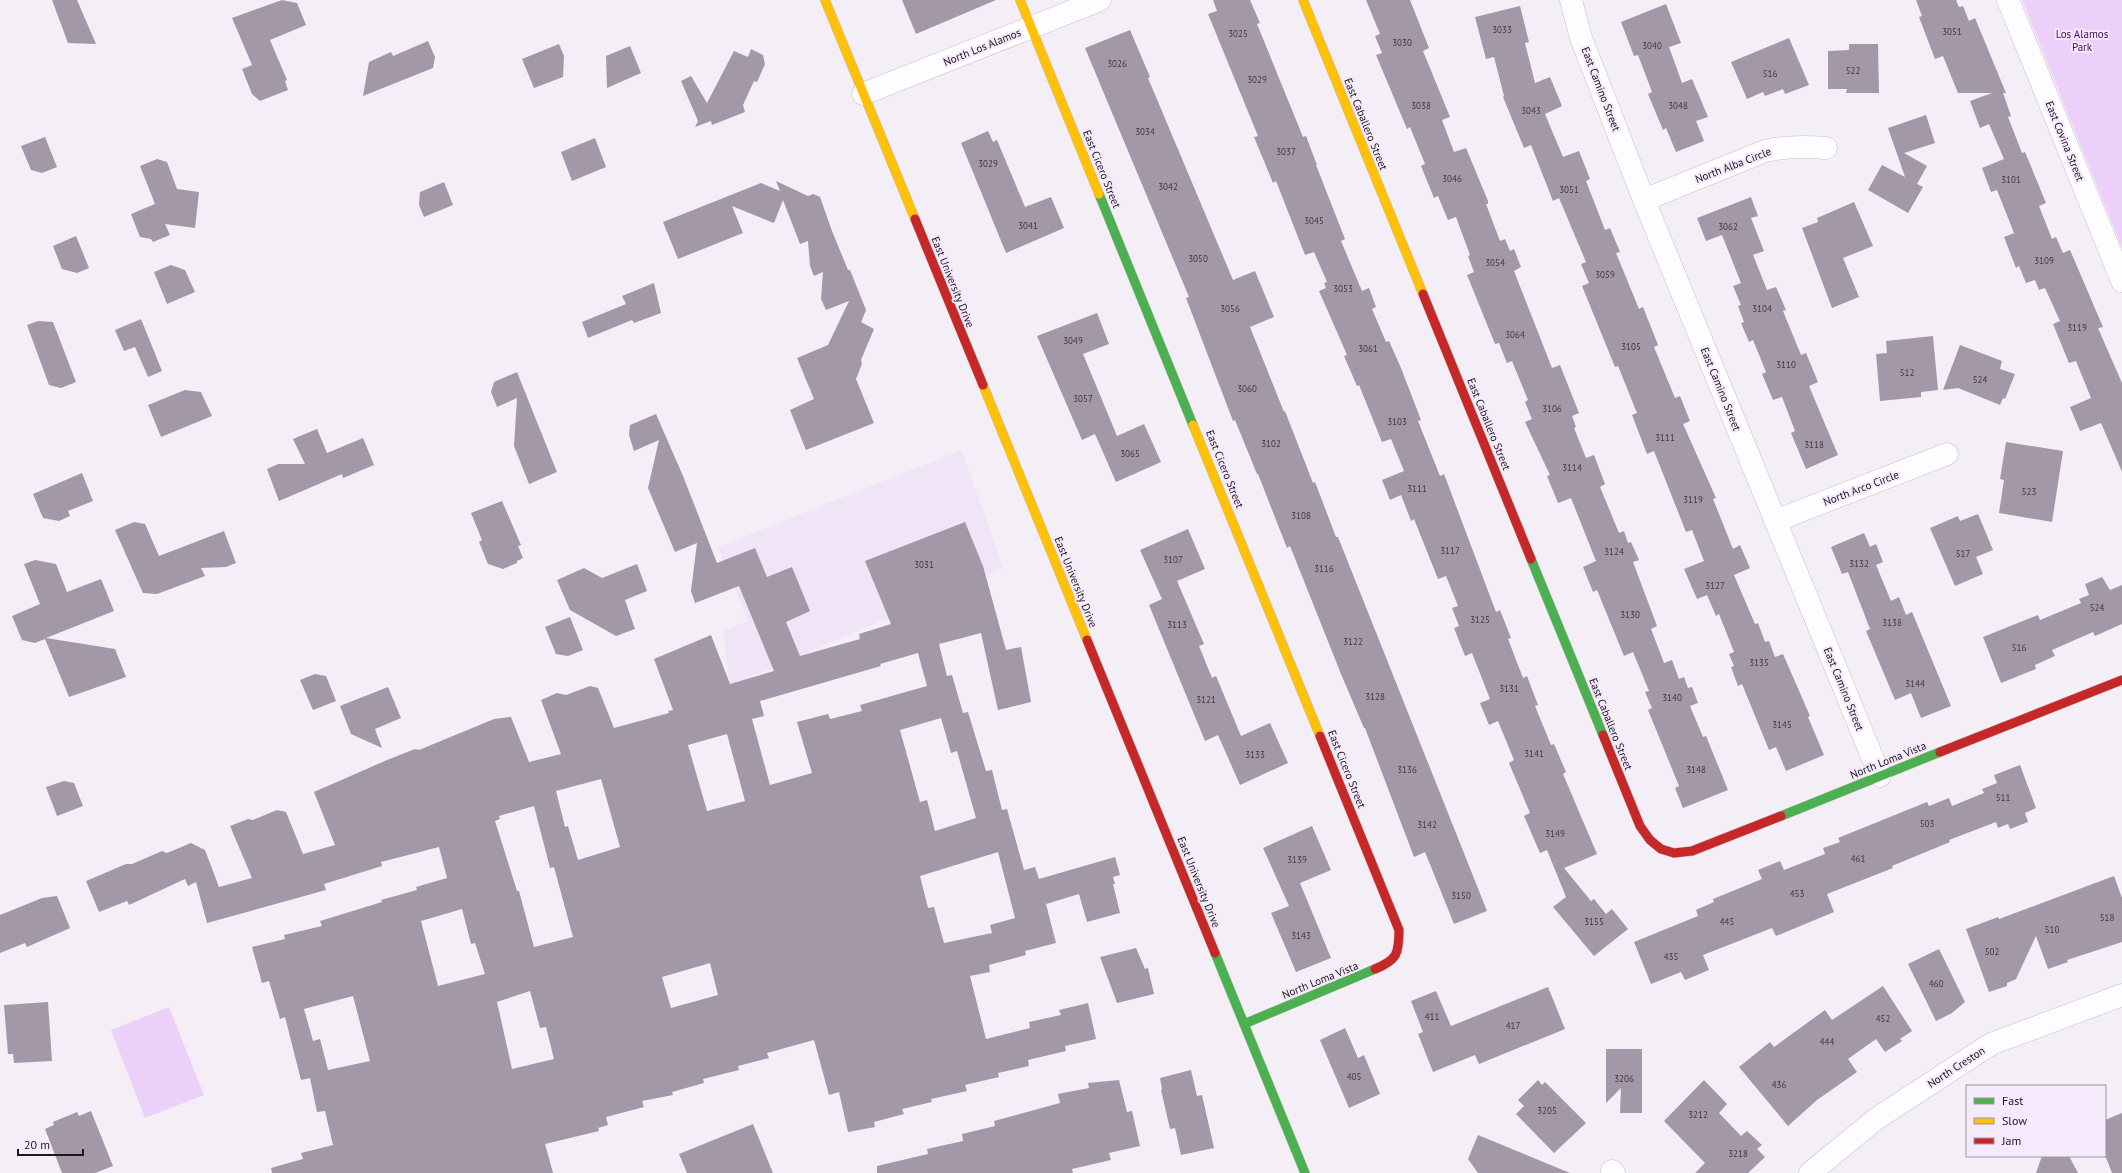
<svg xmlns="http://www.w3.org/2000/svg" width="2122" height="1173" font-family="'PT Sans',sans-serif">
<rect width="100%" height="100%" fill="#f4eef7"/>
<polygon fill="#f0e5f6" points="962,450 1003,568 730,686 723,631 748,621 718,547"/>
<g fill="#ecd0fa">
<polygon points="2022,0 2122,0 2122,248"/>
<polygon points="169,1007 204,1095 145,1118 111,1030"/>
</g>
<g fill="#a398a8" fill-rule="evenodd">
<polygon points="52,0 77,0 96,44 68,43"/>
<polygon points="282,0 297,3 306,25 270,40 287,80 285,81 288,90 260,101 252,94 242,69 252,65 232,18"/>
<polygon points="902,0 996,0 916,34"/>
<polygon points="1213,0 1250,0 1260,23 1257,24 1303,137 1306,136 1317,165 1316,165 1345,239 1341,241 1362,291 1369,288 1376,307 1372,309 1386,342 1389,341 1401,368 1421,420 1418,421 1440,476 1444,474 1496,612 1500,610 1511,638 1508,639 1523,678 1527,676 1538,705 1535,706 1551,745 1554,744 1566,772 1563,774 1597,854 1564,868 1591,901 1594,899 1606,914 1612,909 1628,929 1594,956 1553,907 1566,897 1547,850 1540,853 1524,816 1530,813 1509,763 1514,760 1498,721 1489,725 1480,703 1490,699 1472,653 1465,656 1454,628 1459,626 1452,608 1458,606 1446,576 1438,579 1414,519 1411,521 1401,495 1390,500 1382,480 1404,471 1391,439 1382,442 1359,385 1357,386 1344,356 1347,355 1319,291 1326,288 1324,283 1327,282 1314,252 1305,255 1276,181 1273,183 1254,137 1258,136 1208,14 1217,11"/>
<polygon points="1366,0 1410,0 1429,48 1423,51 1450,117 1442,120 1454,152 1466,148 1488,201 1488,204 1486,204 1500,241 1505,239 1510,251 1514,249 1521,267 1514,271 1552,368 1560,365 1579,413 1572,416 1576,427 1574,428 1586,458 1594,455 1605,484 1600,487 1619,533 1624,531 1628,543 1631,542 1639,560 1633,562 1657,626 1651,629 1664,663 1672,660 1679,679 1684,677 1688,688 1692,687 1698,703 1690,706 1703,737 1706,736 1728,790 1683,808 1675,788 1679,786 1648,710 1652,708 1645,692 1649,691 1633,652 1624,656 1597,590 1593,592 1583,567 1596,561 1571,498 1558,503 1547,476 1550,475 1525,422 1532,419 1525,402 1528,400 1512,361 1507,363 1499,343 1495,344 1467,275 1474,272 1468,256 1470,255 1456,217 1448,220 1438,196 1434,198 1421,166 1425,164 1410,127 1407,129 1376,55 1382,53 1375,36 1380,34"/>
<polygon points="1916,0 1956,0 1959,7 1963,6 1969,21 1975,18 2006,93 2003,93 2011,116 2008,117 2022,153 2025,152 2046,203 2039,206 2052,239 2056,237 2063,253 2070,250 2103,327 2098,328 2122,383 2122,472 2101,423 2080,431 2070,407 2091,398 2076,361 2069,363 2053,324 2060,321 2045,288 2039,290 2035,280 2026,283 2019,266 2016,268 2004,237 2014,233 1997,190 1991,192 1982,168 2004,159 1989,124 1980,128 1970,101 1992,93 1958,93 1943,56 1935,59 1919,17 1922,16"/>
<polygon points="1666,4 1681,43 1669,47 1682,83 1692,79 1708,117 1696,121 1704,141 1676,152 1666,128 1663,130 1648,94 1652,92 1638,55 1634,56 1621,22"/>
<polygon points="1520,6 1529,42 1525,43 1535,83 1550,77 1562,106 1545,114 1563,157 1579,151 1590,179 1586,181 1605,230 1610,228 1620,252 1616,253 1639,309 1643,307 1658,345 1654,347 1675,398 1680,396 1690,421 1683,424 1716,498 1713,499 1733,549 1740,545 1750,568 1734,575 1755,624 1758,623 1765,642 1769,641 1775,657 1783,654 1810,716 1808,717 1824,755 1786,771 1776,747 1769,750 1742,684 1738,686 1731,667 1734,666 1729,654 1734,652 1719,614 1716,616 1707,595 1697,599 1684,569 1704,561 1692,530 1686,532 1654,451 1647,454 1632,415 1637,413 1618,366 1615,367 1582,286 1589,283 1581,264 1586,262 1559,198 1553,201 1531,145 1524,148 1503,97 1504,96 1494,57 1486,59 1475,17"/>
<polygon points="1130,30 1150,77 1148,78 1233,280 1255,271 1274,317 1250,327 1284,412 1285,411 1313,483 1315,482 1336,537 1338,537 1487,911 1454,924 1425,852 1414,857 1365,728 1364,728 1341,674 1290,546 1287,548 1258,474 1257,474 1235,420 1233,421 1186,298 1189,297 1085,48"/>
<polygon points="1789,38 1809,85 1785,94 1783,89 1765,96 1763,92 1747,99 1731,62"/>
<polygon points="428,41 435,57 433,68 363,96 369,62 391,52 393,56"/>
<polygon points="559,44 564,56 563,77 534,88 522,59"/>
<polygon points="1849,44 1878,44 1879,93 1846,93 1847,89 1828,89 1828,51 1849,50"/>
<polygon points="630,46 641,73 607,88 606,56"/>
<polygon points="751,49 763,55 765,64 757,82 754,81 743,105 745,112 712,125 711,121 695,127 698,121 681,81 691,76 707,103 734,51 748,57"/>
<polygon points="1926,115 1935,143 1904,153 1927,166 1917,184 1923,187 1908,213 1868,190 1882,165 1905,177 1888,128"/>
<polygon points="988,131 993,142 997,140 1025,207 1051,197 1064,228 1006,253 961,143"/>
<polygon points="45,137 57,167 42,173 31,170 21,146"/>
<polygon points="595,138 606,167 572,181 561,152"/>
<polygon points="157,159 167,162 177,189 199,192 195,228 165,224 170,235 153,242 151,239 140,237 131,214 155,204 140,166"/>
<polygon points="776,181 808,196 813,194 820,197 832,231 848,270 850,270 866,310 861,322 874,329 861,360 862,364 856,379 874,423 806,450 790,410 814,399 797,358 828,345 849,301 826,310 821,299 823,272 814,276 810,266 808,241 800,244 783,200 774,223 732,206 743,233 678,259 663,222 761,183 780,191"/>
<polygon points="444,182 453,205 424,217 419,205 420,192"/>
<polygon points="1751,197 1758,216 1751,218 1764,251 1753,255 1767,290 1776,287 1786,310 1783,311 1801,355 1806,353 1818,382 1809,386 1838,455 1806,469 1791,433 1795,431 1782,397 1773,400 1762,374 1766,372 1753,340 1749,342 1741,323 1744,322 1738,306 1741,305 1733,286 1741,283 1722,235 1706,241 1697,218"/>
<polygon points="1854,202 1873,246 1843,258 1859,297 1832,308 1802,228 1818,222 1817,218"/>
<polygon points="76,236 89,268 77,273 62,269 53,246"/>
<polygon points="171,265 185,270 195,292 167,304 154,272"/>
<polygon points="654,283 661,313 634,323 632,320 588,338 582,322 626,304 622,296"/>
<polygon points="1097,313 1109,344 1083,354 1117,436 1144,424 1161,462 1116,482 1095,434 1082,440 1037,336"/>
<polygon points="141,319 162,371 148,377 135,347 124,351 115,330"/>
<polygon points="38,321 53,322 76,382 61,388 49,385 27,325"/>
<polygon points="1933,336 1938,390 1921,392 1921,397 1880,401 1876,354 1887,353 1886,341"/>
<polygon points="1960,345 2002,361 2000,369 2015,374 2005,399 2003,398 2000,405 1958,388 1943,390"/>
<polygon points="517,372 557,472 529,484 514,446 517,398 497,407 491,392 494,382"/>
<polygon points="185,390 201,392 212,416 161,437 148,405"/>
<path d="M656,414l27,62 34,87 38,-15 12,29 25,-10 18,44 -24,11 14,34 60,-17 -1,-5 32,-10 -26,-63 100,-39 18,44 23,84 15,-3 10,55 -33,8 -17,-77 -42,11 8,32 5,-1 11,38 5,-1 18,59 6,-1 10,40 5,-1 17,61 11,-3 4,12 76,-22 5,18 -7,2 2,7h-2l7,29 -33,9 -8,-28 -33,10 10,39 -31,8 1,4 -37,10 1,7 -20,4 16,63 44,-11 -1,-6 32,-7 -2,-5 29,-7 8,36 -31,7 1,5 -38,9 1,6 -31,7 1,4 -34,8 2,6 -36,8 1,3 -30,7 2,5 -30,8 1,5 -27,5 -9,-40 -10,3 -15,-55 -47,13 2,5 -31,8 1,4 -36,9 1,4 -32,9 1,3 -31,6 2,6 -38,10 2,8 -10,3 1,3 -54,13 8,29h-281l-1,-5 32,-9 -2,-6 32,-8 -8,-34 -8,1 -7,-34 -9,2 -16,-63 -5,2 -11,-38 -7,2 -10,-36 33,-8 -1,-4 38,-9 -2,-5 62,-19 -1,-2 36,-10 -1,-3 31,-9 -8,-31 -58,15 1,4 -58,18 2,6 -119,33 -11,-41 -8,4 -3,-7 -56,26 -2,-4 -28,11 -13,-31 40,-17h6l30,-13 5,2 24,-10 14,7 14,37 33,-9 -22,-52 18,-7 5,1 24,-10 9,2 17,42 32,-9 -21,-53 73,-32 28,-11 4,1 75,-31 17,-2 18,45 32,-8 -20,-54 16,-7 9,2 24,-9 8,2 16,40 55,-15 -1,-2 5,-1 -19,-51 57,-24 19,49 44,-13 -35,-85 -44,17 -4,-12 6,-48 -22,9 -27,-64 11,-48 -25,11 -5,-16 1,-10zM918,653l9,33 -67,19 2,6 -32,8 -2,-5 -31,8 15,51 -42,12 -18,-66 12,-3 -4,-15 121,-35 -1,-2zM941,718l10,35 6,-2 19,67 -41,13 -8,-31 -7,2 -20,-72zM727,734l18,67 -38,10 -19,-66zM601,779l19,68 -42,13 -10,-34 -3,1 -9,-36zM534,806l16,62 4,-1 19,70 -39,10 -15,-56h-2l-22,-70 5,-2 -1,-3zM998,852l17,66 -25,7 2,8 -48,10 -10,-36 -6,1 -8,-32zM462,909l9,35 4,-1 10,31 -47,12 -17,-65zM710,963l8,32 -47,13 -9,-31zM530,991l10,37 6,-1 8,32 -42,10 -15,-67zM353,996l17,65 -42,9 -8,-31 -7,2 -9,-32z"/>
<polygon points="317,429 327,453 363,438 374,465 343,478 342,474 279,501 267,469 278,464 305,464 293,439"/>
<polygon points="2006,442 2063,451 2052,522 1999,513 2004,480 2000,479"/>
<polygon points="82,473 93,501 68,511 70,516 59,521 43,518 33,494"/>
<polygon points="502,501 521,545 518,546 523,558 517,561 517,563 503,569 488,564 479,542 482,540 471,513"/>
<polygon points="1978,514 1993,550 1976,557 1983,574 1955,586 1930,528 1958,516 1960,521"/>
<polygon points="134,522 145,524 159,556 224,531 236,563 226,567 201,568 205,576 157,594 143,593 115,530"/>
<polygon points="1188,529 1205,569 1177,581 1204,644 1199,646 1212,678 1216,676 1241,736 1270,723 1288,763 1240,785 1218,735 1205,741 1149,605 1162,599 1140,550"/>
<polygon points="1864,533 1870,547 1876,544 1883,562 1876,565 1891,601 1899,597 1906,615 1912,612 1951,706 1921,718 1911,693 1895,700 1866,631 1870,629 1848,572 1842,574 1831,547"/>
<polygon points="35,560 56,564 67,592 101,579 114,611 46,638 115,649 126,677 69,697 45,639 35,643 22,640 12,616 40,604 24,564"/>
<polygon points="637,564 647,591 625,600 635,629 616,636 570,610 557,580 584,568 602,578"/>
<polygon points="2102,577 2110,590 2122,585 2122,624 2095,636 2093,632 2052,650 2055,656 2035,665 2036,669 2001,683 1983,637 2038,615 2040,620 2081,603 2079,599 2089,595 2085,584"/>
<polygon points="570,617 583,650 568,656 556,654 545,627"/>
<polygon points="315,674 326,676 336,701 313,710 300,680"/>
<polygon points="388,687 401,718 375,729 382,748 351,734 340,706"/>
<polygon points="2020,765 2036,808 2025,813 2028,822 2010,829 2008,824 1998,828 1996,822 1949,840 1950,842 1892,866 1893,868 1827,894 1834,912 1776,936 1772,928 1703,955 1709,970 1685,980 1681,972 1651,984 1634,942 1698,916 1696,910 1714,902 1713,899 1762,879 1758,870 1780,861 1784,870 1825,854 1823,848 1840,842 1838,838 1927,802 1929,806 1949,798 1952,806 1984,793 1982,789 1997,783 1994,775"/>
<polygon points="64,781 74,783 83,806 57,816 46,787"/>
<polygon points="1312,826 1331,870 1300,883 1331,958 1296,972 1271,913 1289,906 1263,848"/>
<polygon points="2114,876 2122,898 2122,942 2067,960 2068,962 2048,969 2036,936 2016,979 2007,983 2007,986 1989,992 1966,929 1998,917 1999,919"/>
<polygon points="57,896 70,928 27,947 25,943 0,953 0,915 42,898"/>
<polygon points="1136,948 1145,969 1148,968 1154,994 1117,1003 1100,957"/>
<polygon points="1939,949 1965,1002 1952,1013 1936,1021 1908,964"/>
<polygon points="1883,986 1912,1031 1900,1039 1902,1041 1885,1052 1876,1039 1848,1059 1857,1072 1817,1100 1788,1126 1739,1067 1770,1042 1774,1047 1825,1010 1832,1020"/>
<polygon points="1548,987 1565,1029 1479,1064 1475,1055 1433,1072 1418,1034 1423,1032 1411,1001 1436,991 1451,1026"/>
<polygon points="48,1002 52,1061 14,1063 13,1054 8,1054 4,1005"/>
<polygon points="1345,1028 1358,1058 1364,1055 1380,1094 1349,1108 1320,1040"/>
<polygon points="1606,1049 1642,1049 1642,1113 1620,1113 1621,1088 1606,1103"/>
<polygon points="1191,1070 1197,1096 1202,1095 1214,1148 1181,1155 1175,1128 1170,1129 1161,1090 1162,1089 1160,1078"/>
<polygon points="1119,1080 1127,1112 1132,1111 1140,1146 1109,1153 1111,1160 1072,1169 1073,1173 877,1173 877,1166 928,1154 927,1149 963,1141 962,1134 995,1126 994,1121 1060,1103 1058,1094 1089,1088 1088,1083"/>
<polygon points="1538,1080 1542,1085 1545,1082 1586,1123 1554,1153 1516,1114 1524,1106 1518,1100"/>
<polygon points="1704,1080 1727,1104 1719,1113 1741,1136 1747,1131 1762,1145 1757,1149 1765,1157 1748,1173 1695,1173 1705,1163 1664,1121"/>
<polygon points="91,1111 113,1166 95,1173 62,1173 45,1129 54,1125 53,1122 77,1112 79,1116"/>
<polygon points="2122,1113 2122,1173 2112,1173 2105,1155 2105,1120"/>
<polygon points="753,1124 773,1173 687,1173 679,1154"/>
<polygon points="1478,1135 1570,1173 1478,1173 1468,1159"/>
<polygon points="2042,1156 2069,1156 2078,1173 2036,1173"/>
</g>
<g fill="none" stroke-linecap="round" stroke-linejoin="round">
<defs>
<g id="street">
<polyline points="1571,0 1581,38 1644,200 1880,776"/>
<polyline points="2008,0 2122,281"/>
<polyline points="863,94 1100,0"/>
<path d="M1644,200l121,-49c21,-5 39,-5 61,-3"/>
<polyline points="1775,521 1947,454"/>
<polyline points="1612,1171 1614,1173"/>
<polyline points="1810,1173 1876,1119 1991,1044 2122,995"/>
</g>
<g id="fast">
<polyline points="1099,194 1193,425"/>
<polyline points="1531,559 1603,735"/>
<polyline points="1781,816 1940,752"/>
<polyline points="1215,953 1305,1173"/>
<polyline points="1244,1024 1375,969"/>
</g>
<g id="slow">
<polyline points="825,0 915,219"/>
<polyline points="1020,0 1099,194"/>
<polyline points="1303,0 1423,294"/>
<polyline points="983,385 1087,640"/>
<polyline points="1193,425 1320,736"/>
</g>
<g id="jam">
<polyline points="915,219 983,385"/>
<polyline points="1423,294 1531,559"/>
<polyline points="1087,640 1215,953"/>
<polyline points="1603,735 1640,826 1650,840 1661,849 1674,853 1692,851 1781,816"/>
<path d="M1320,736l79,194c0,24 -2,30 -24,39"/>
<polyline points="1940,752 2122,680"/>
</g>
</defs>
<use href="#street" stroke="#c6c1c8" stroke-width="23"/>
<use href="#fast" stroke="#c6c1c8" stroke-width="10"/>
<use href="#slow" stroke="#c6c1c8" stroke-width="10"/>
<use href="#jam" stroke="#c6c1c8" stroke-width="10"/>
<use href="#street" stroke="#fdfcfe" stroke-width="22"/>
<use href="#fast" stroke="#4caf50" stroke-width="9"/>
<use href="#slow" stroke="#ffc107" stroke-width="9"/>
<use href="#jam" stroke="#c62828" stroke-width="9"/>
</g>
<g text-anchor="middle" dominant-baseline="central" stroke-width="4" stroke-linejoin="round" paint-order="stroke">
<g font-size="9" fill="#3e3840">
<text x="1502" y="29">3033</text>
<text x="1952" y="31">3051</text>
<text x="1238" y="33">3025</text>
<text x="1402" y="42">3030</text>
<text x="1652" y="45">3040</text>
<text x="1117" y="63">3026</text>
<text x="1853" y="70">522</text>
<text x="1770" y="73">516</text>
<text x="1257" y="79">3029</text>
<text x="1421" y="105">3038</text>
<text x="1678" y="105">3048</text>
<text x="1531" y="110">3043</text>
<text x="1145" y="131">3034</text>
<text x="1286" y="151">3037</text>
<text x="988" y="163">3029</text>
<text x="1452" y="178">3046</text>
<text x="2011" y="179">3101</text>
<text x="1168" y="186">3042</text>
<text x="1569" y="189">3051</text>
<text x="1314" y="220">3045</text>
<text x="1028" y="225">3041</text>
<text x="1728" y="226">3062</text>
<text x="1198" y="258">3050</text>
<text x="2044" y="260">3109</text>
<text x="1495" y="262">3054</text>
<text x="1605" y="274">3059</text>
<text x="1343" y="288">3053</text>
<text x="1230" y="308">3056</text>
<text x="1762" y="308">3104</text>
<text x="2077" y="327">3119</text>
<text x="1515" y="334">3064</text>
<text x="1073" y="340">3049</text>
<text x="1631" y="346">3105</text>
<text x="1368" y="348">3061</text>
<text x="1786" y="364">3110</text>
<text x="1907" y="372">512</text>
<text x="1980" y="379">524</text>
<text x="1247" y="388">3060</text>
<text x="1083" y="398">3057</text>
<text x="1552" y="408">3106</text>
<text x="1397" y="421">3103</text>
<text x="1665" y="437">3111</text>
<text x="1271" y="443">3102</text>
<text x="1814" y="444">3118</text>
<text x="1130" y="453">3065</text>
<text x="1572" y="467">3114</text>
<text x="1417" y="488">3111</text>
<text x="2029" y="491">523</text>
<text x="1693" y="499">3119</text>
<text x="1301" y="515">3108</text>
<text x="1450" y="550">3117</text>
<text x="1614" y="551">3124</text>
<text x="1963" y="553">517</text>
<text x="1173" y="559">3107</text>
<text x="1859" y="563">3132</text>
<text x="924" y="564">3031</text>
<text x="1324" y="568">3116</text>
<text x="1715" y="585">3127</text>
<text x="2097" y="607">524</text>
<text x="1630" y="614">3130</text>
<text x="1480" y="619">3125</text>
<text x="1892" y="622">3138</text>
<text x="1177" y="624">3113</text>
<text x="1353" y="641">3122</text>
<text x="2019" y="647">516</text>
<text x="1759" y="662">3135</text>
<text x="1915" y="683">3144</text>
<text x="1509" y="688">3131</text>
<text x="1375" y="696">3128</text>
<text x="1672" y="697">3140</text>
<text x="1206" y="699">3121</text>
<text x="1782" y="724">3145</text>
<text x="1534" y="753">3141</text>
<text x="1255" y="754">3133</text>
<text x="1407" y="769">3136</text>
<text x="1696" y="769">3148</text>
<text x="2003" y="797">511</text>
<text x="1927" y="823">503</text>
<text x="1427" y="824">3142</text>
<text x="1555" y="833">3149</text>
<text x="1858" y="858">461</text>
<text x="1297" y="859">3139</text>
<text x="1797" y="893">453</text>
<text x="1461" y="895">3150</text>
<text x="2107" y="917">518</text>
<text x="1594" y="921">3155</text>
<text x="1727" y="921">445</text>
<text x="2052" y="929">510</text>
<text x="1301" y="935">3143</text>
<text x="1992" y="951">502</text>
<text x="1671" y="956">435</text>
<text x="1936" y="983">460</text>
<text x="1432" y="1016">411</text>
<text x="1883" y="1018">452</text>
<text x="1513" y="1025">417</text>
<text x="1827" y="1041">444</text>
<text x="1354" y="1076">405</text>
<text x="1624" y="1078">3206</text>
<text x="1779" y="1084">436</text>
<text x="1547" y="1110">3205</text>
<text x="1698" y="1114">3212</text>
<text x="1738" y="1153">3218</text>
</g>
<g font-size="11" fill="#4a0862" stroke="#f5eafb">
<text x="2082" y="34">Los Alamos<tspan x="2082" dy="13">Park</tspan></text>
</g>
<g font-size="11" fill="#1c181e" stroke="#f5eafb">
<text transform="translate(982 47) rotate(-22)">North Los Alamos</text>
<text transform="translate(1601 89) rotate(69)">East Camino Street</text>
<text transform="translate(1366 124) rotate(68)">East Caballero Street</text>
<text transform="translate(2065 141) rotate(68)">East Covina Street</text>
<text transform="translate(1733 165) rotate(-21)">North Alba Circle</text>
<text transform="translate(1102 169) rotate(68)">East Cicero Street</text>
<text transform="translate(953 282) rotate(68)">East University Drive</text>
<text transform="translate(1721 389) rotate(68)">East Camino Street</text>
<text transform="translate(1489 424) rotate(68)">East Caballero Street</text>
<text transform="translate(1225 469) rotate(68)">East Cicero Street</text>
<text transform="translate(1861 488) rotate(-21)">North Arco Circle</text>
<text transform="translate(1076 582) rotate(68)">East University Drive</text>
<text transform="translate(1844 689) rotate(68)">East Camino Street</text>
<text transform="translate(1611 724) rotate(68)">East Caballero Street</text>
<text transform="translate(1888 760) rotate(-22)">North Loma Vista</text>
<text transform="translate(1347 769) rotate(68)">East Cicero Street</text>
<text transform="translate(1199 882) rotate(68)">East University Drive</text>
<text transform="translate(1320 980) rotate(-22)">North Loma Vista</text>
<text transform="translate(1956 1067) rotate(-33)">North Creston</text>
</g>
</g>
<rect x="1966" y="1085" width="140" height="72" fill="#f5eafb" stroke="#9e96a3"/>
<rect x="1974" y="1098" width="20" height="6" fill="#4caf50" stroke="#9e96a3"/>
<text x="2002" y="1105" font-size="12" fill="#1c181e">Fast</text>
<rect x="1974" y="1118" width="20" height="6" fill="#ffc107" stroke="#9e96a3"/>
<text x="2002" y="1125" font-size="12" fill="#1c181e">Slow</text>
<rect x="1974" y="1138" width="20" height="6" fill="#c62828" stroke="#9e96a3"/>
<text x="2002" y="1145" font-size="12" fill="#1c181e">Jam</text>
<path d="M18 1149v6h65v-6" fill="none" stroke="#1c181e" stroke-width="2"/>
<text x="24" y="1149" font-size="12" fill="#1c181e" stroke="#f5eafb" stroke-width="3" paint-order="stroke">20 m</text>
</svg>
